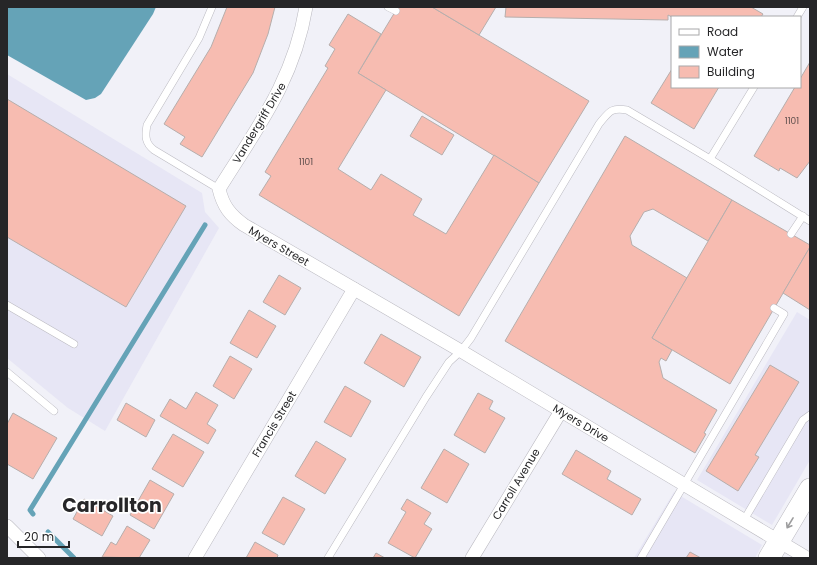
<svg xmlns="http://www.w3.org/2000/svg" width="817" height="565" font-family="Poppins,sans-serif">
<rect width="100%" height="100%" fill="#f1f1f8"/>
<g fill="#e7e6f5">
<polygon points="7,74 202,193 205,212 219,228 105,431 68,408 7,358"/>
<polygon points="797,312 810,320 810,460 772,525 697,480"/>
<polygon points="674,492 762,545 755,558 634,558"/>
</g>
<polygon fill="#65a3b7" points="7,7 156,7 153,14 101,94 95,98 86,100 7,55"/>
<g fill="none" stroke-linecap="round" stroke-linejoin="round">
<g stroke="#65a3b7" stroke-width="5">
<polyline points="33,514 30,510 205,225"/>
<polyline points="48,532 74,558"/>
</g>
</g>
<g fill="#f7bcb1" stroke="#b6aeac">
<polygon points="227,7 275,7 268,34 253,73 202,157 180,144 185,137 164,124 211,47"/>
<polygon points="398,7 432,7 589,101 539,183 358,73"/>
<polygon points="432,7 496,7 479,35"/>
<polygon points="506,7 751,7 763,14 761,17 672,17 668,15 668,20 505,17"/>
<polygon points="348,14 381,34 358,73 386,90 338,169 371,190 381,174 422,199 413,215 446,234 494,155 539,183 459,316 259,195 271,176 265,172 328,68 325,66 335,49 329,45"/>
<polygon points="810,62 810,161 797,178 780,168 779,171 754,156 795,87 800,87 800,79"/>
<polygon points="672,69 672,87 719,87 694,129 651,103"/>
<polygon points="7,99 186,206 126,307 7,237"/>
<polygon points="422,116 454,135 442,155 410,136"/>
<polygon points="625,136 732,200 708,241 653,209 644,212 630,236 632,245 687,278 652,338 672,350 666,361 661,358 659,362 663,378 717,410 704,433 706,434 695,453 505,341"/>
<polygon points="732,200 810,245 810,247 730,384 652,338"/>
<polygon points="810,247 810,310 783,293"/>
<polygon points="279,275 301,288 285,315 263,302"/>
<polygon points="249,310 276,326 257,358 230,343"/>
<polygon points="381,334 421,357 404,387 364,363"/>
<polygon points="230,356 252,369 234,399 213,386"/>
<polygon points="770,365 799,382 755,455 759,457 738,491 706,471"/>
<polygon points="345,386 371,401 351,437 324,422"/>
<polygon points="196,392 218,405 207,424 216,430 208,444 160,416 170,399 186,409"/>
<polygon points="478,393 493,401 489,409 505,418 485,453 454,435"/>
<polygon points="126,403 155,420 146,437 117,420"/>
<polygon points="13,413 57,438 33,479 7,464 7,424"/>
<polygon points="173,434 204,452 183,487 152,469"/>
<polygon points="316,441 346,459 325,494 295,476"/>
<polygon points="444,449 469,464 447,503 421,488"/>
<polygon points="576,450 611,471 607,479 641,499 632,515 562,474"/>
<polygon points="150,480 174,494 154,529 130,515"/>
<polygon points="283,497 305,509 284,545 262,533"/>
<polygon points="84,499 113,516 102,536 73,519"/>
<polygon points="407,499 431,513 424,524 432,529 415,558 388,543 406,512 401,509"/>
<polygon points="127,526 150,540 139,558 102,557 111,542 116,545"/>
<polygon points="255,542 278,555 277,558 246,558"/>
<polygon points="690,552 701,558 686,558"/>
<polygon points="376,553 385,558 373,558"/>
</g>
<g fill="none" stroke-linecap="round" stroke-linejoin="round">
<defs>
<g id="lane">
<path d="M212,7l-13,31 -52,87c-2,11 -2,18 7,25l65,39"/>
<polyline points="388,7 396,11"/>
<polyline points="797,17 803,7"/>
<polyline points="710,159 754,87"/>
<polyline points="791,234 803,216"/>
<polyline points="7,305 74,344"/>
<polyline points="7,372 54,411"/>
<polyline points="744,520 803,420 810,415"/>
<path d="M328,558l98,-161 23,-35 12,-11 10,-13 128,-214c10,-12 12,-17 28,-14l83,49 100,62"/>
<polyline points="641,558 784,314 774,308"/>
</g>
<g id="street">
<path d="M306,7c-12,73 -49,121 -87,182 4,17 11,26 25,36l217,126 346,207"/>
<polyline points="7,526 39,558"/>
<polyline points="195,558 354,289"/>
<polyline points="472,558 561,411"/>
</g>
<polyline id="primary" points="769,558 810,489"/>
</defs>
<use href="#lane" stroke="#bbbac1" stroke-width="8"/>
<use href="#street" stroke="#bbbac1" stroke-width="14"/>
<use href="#primary" stroke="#bbbac1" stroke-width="22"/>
<use href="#lane" stroke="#fff" stroke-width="7"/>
<use href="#street" stroke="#fff" stroke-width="13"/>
<use href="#primary" stroke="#fff" stroke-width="21"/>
</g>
<defs><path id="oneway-shaft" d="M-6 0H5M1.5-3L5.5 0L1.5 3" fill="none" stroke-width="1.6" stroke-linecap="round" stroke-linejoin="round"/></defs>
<use stroke="#9d9d9e" href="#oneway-shaft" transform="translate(790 523) rotate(121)"/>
<g text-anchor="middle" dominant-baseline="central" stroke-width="3.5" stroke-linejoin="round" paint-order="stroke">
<g font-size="9" fill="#5a4c4a">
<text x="792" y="121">1101</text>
<text x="306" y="162">1101</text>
</g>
<g font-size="11" fill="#262628" stroke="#fff">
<text transform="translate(259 123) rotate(-59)">Vandergriff Drive</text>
<text transform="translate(279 246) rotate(30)">Myers Street</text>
<text transform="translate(581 423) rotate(31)">Myers Drive</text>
<text transform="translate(274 424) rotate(-59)">Francis Street</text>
<text transform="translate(516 484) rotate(-59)">Carroll Avenue</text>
</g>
<g font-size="19" font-weight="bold" fill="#262628" stroke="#fff">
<text x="112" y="505">Carrollton</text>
</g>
</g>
<rect width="817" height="565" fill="none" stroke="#262628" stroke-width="16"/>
<rect x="671" y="16" width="130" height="72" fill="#ffffff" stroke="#a8a8a9"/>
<rect x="679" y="29" width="20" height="6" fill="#ffffff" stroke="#a8a8a9"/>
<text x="707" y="36" font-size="12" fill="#262628">Road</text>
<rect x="679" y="46" width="20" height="12" fill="#65a3b7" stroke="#a8a8a9"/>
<text x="707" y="56" font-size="12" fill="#262628">Water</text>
<rect x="679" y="66" width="20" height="12" fill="#f7bcb1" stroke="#a8a8a9"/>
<text x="707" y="76" font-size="12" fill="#262628">Building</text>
<path d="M18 541v6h51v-6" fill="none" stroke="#262628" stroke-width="2"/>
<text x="24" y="541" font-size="12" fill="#262628" stroke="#ffffff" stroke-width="3" paint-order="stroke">20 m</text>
</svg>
